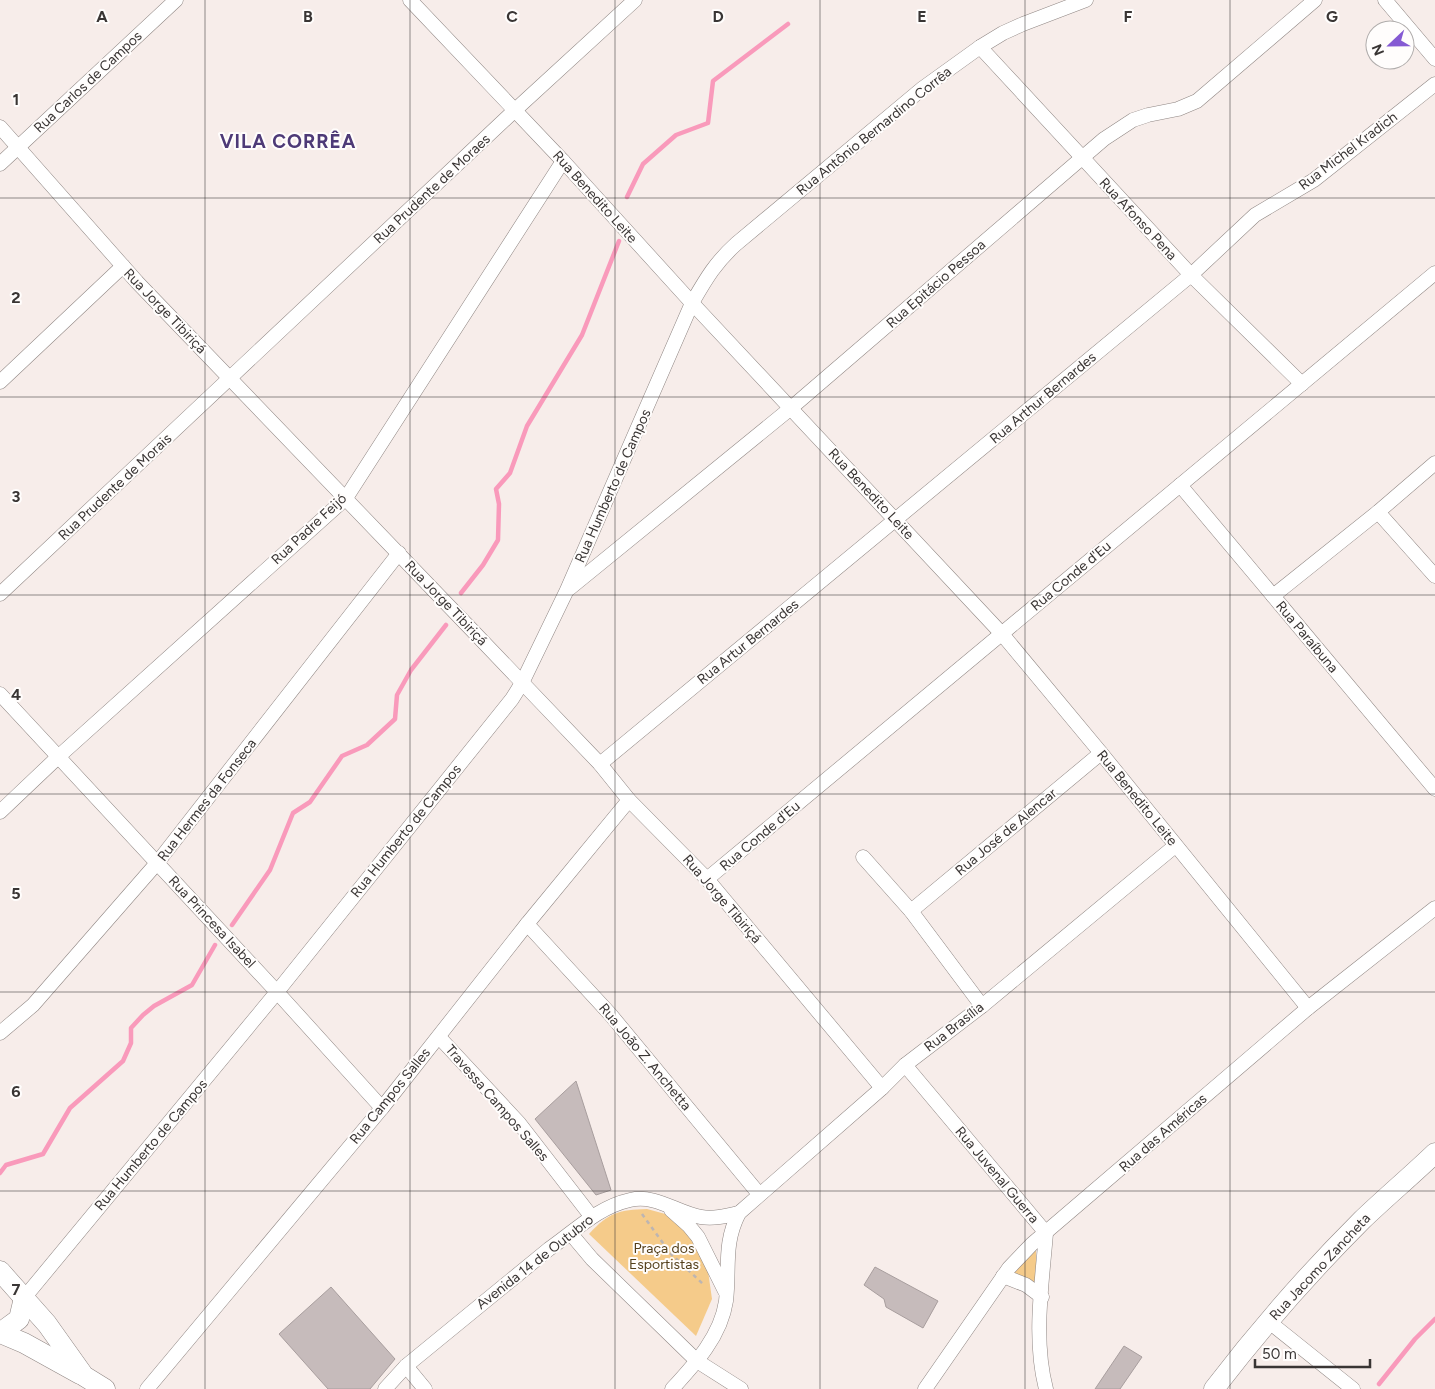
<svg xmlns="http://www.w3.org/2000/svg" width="1435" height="1389" font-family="Figtree,sans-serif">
<rect width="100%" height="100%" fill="#f7edea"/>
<g fill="#f5cb8a">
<path d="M647,1209l22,6 24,19 15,37 4,28 -16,37 -107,-102c20,-22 30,-24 58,-25z"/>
<polygon points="1036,1246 1036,1286 1012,1274"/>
</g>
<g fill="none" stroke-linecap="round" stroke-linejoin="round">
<g stroke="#f99abb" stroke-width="4.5">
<polyline points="627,197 643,164 676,135 708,123 713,81 788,24"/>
<polyline points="461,593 483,565 498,540 499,504 496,489 510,473 527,426 582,335 619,241"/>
<polyline points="232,925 270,870 293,813 310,802 342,756 367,745 395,719 397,695 411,670 446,625"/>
<polyline points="0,1173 6,1165 43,1154 70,1108 123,1061 131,1043 131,1028 143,1015 154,1006 192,985 215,945"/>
<polyline points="1379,1384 1415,1339 1435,1319"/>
</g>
</g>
<g fill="#c6bbbb" stroke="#a89e9e">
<polygon points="576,1081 611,1190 596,1195 535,1119"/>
<polygon points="875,1267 938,1301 923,1328 886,1307 884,1299 864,1285"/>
<polygon points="331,1287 395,1359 370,1389 328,1389 279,1334"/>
<polygon points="1124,1346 1142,1357 1120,1389 1095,1389"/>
</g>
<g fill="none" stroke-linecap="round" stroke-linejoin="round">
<defs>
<g id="street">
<polyline points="410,0 563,161 692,303 1002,634 1101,753 1308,1008"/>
<polyline points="1385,0 1435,59"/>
<polyline points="980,47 1191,275 1302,384"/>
<polyline points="0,127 137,282 470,628 600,764 629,800 707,879 882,1088"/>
<polyline points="0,164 176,0"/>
<polyline points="0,382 123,266"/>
<polyline points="1180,485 1435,789"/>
<polyline points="1378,512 1435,576"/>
<polyline points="570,588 791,408 1104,139 1133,120 1148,115 1178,109 1197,101 1315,0"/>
<polyline points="0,594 514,111 635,0"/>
<polyline points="1273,596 1378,512 1435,463"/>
<polyline points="0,694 277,992 382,1108"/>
<polyline points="600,764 1191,275 1255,215 1314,180 1435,84"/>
<polyline points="0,812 58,757 346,498 563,161"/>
<polyline points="863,857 911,911 982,1006"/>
<polyline points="707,879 1435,273"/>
<polyline points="911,911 1101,753"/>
<polyline points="527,924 610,1014 759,1194"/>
<polyline points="0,1033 33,1005 157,863 399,553"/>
<polyline points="439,1037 519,1123 591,1216"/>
<path d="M905,1065l141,168c-4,51 -13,106 0,156"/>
<polyline points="671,1210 689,1226 698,1237 725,1291"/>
<polyline points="571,1234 592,1259 697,1361 741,1389"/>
<polyline points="1003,1276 1026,1285 1042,1297"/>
<path d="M24,1298l253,-306 235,-293 10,-16 45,-93 125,-287c14,-24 23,-40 44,-59l187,-156 57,-41 23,-14 20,-9 63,-24"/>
<polyline points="1268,1321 1353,1389"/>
<polyline points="406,1366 425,1389"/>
<polyline points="147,1389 382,1108 527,924 629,800"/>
<path d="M385,1389l21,-23 143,-117c26,-18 49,-42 81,-49 26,-6 47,13 71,17 13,2 25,-1 38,-4"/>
<path d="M672,1389c23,-25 49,-53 54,-88 4,-33 -3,-57 13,-88l143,-125 23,-23 77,-59 193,-160"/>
<polyline points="925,1389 1009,1268 1032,1244 1308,1008 1435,908"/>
</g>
<g id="secondary">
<polyline points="0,1271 47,1324 84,1376 105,1389"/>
<polyline points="0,1333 24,1343 80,1374"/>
<polyline points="0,1333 19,1319 24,1298"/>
<path d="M1214,1389c45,-59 95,-116 148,-169 24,-23 49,-44 73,-67"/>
</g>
</defs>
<use href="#street" stroke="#8f8683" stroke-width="15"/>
<use href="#secondary" stroke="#8f8683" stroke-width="21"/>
<polyline stroke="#bdb5b2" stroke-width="2.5" stroke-dasharray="4 4" stroke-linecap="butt" points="642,1214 671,1254 704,1285"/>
<use href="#street" stroke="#fff" stroke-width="14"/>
<use href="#secondary" stroke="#fff" stroke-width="20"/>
</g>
<path fill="none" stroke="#393534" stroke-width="1" stroke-opacity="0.55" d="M205,0v1389M410,0v1389M615,0v1389M820,0v1389M1025,0v1389M1230,0v1389M0,198h1435M0,397h1435M0,595h1435M0,794h1435M0,992h1435M0,1191h1435"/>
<g text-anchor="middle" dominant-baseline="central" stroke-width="4" stroke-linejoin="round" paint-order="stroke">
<g font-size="14" fill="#393534" stroke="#fffdfc">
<text transform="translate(88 82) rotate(-43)">Rua Carlos de Campos</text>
<text transform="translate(874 131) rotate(-39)">Rua Antônio Bernardino Corrêa</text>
<text transform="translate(1348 151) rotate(-37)">Rua Michel Kradich</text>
<text transform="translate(432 189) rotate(-43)">Rua Prudente de Moraes</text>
<text transform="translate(595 197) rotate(48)">Rua Benedito Leite</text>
<text transform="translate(1138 219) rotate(47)">Rua Afonso Pena</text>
<text transform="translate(936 284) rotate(-41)">Rua Epitácio Pessoa</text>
<text transform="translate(165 311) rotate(46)">Rua Jorge Tibiriçá</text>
<text transform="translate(1043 398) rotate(-40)">Rua Arthur Bernardes</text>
<text transform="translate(613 486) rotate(-66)">Rua Humberto de Campos</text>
<text transform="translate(115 487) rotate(-43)">Rua Prudente de Morais</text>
<text transform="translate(871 494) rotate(47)">Rua Benedito Leite</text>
<text transform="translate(309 529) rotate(-43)">Rua Padre Feijó</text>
<text transform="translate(1071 576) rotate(-40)">Rua Conde d'Eu</text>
<text transform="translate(446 603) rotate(46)">Rua Jorge Tibiriçá</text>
<text transform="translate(1307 637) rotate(50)">Rua Paraíbuna</text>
<text transform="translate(748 642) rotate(-39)">Rua Artur Bernardes</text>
<text transform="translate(1137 798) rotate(51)">Rua Benedito Leite</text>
<text transform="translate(207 800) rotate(-52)">Rua Hermes da Fonseca</text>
<text transform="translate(406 831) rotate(-51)">Rua Humberto de Campos</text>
<text transform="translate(1006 832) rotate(-40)">Rua José de Alencar</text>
<text transform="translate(760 836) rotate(-40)">Rua Conde d'Eu</text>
<text transform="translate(722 899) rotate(49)">Rua Jorge Tibiriçá</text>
<text transform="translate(212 922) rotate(47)">Rua Princesa Isabel</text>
<text transform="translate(954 1027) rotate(-38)">Rua Brasília</text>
<text transform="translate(645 1057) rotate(50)">Rua João Z. Anchetta</text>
<text transform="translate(390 1096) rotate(-51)">Rua Campos Salles</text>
<text transform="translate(497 1103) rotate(49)">Travessa Campos Salles</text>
<text transform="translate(1163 1133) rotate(-41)">Rua das Américas</text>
<text transform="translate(151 1145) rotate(-50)">Rua Humberto de Campos</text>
<text transform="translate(997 1175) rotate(50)">Rua Juvenal Guerra</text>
<text transform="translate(535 1262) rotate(-38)">Avenida 14 de Outubro</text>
<text transform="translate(1320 1267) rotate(-47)">Rua Jacomo Zancheta</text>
</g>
<g font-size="14" fill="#543f1a" stroke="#fffdfc">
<text x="664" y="1248">Praça dos<tspan x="664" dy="16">Esportistas</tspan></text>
</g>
<g font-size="19" font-weight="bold" letter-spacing="1" fill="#4e3a77" stroke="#fffdfc">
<text x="288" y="141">VILA CORRÊA</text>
</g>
</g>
<g font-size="16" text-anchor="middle" font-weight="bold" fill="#393534" stroke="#fffdfc" stroke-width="4" stroke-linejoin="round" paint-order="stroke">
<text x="102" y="22">A</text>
<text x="308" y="22">B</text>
<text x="512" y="22">C</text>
<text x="718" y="22">D</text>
<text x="922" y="22">E</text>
<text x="1128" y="22">F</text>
<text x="1332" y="22">G</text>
<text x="16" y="105">1</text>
<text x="16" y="303">2</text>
<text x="16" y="502">3</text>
<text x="16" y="700">4</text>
<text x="16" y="899">5</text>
<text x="16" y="1097">6</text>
<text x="16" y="1295">7</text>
</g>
<g transform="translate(1390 45) rotate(248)"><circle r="24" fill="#fffdfc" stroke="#b0adac"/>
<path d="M0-4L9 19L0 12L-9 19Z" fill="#855ad3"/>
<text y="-8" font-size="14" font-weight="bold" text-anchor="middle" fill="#393534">N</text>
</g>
<path d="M1255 1359v8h115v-8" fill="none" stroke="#393534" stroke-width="2.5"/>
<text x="1262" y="1359" font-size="15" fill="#393534" stroke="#fffdfc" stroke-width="4" paint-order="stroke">50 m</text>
</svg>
